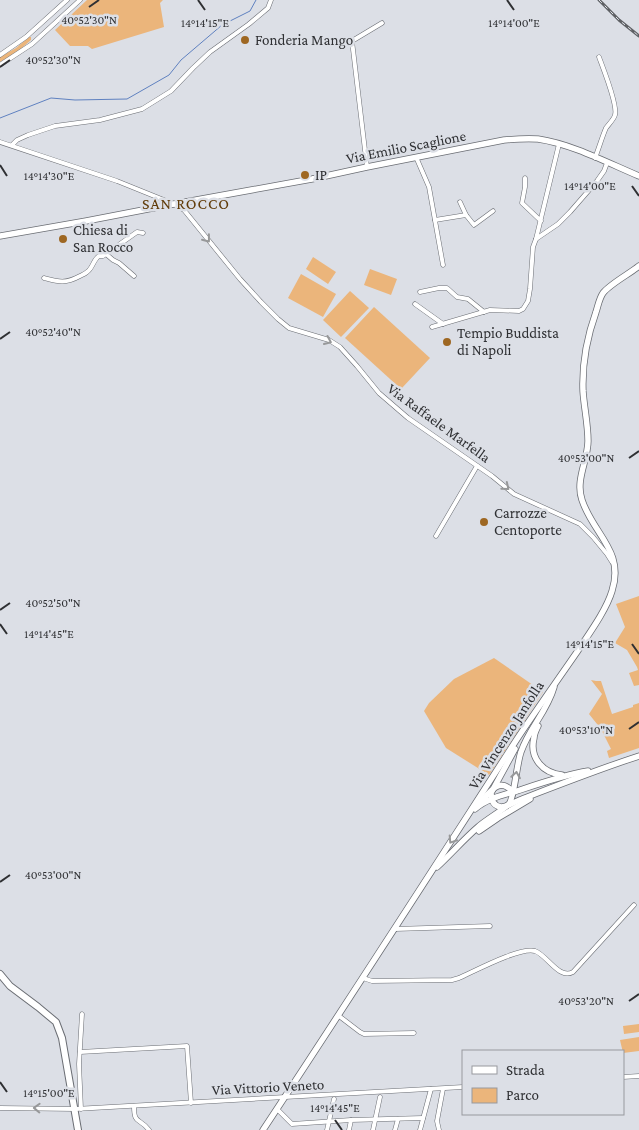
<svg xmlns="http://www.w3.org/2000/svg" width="639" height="1130" font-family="'Crimson Pro',serif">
<rect width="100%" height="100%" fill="#dcdfe6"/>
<g fill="#ebb57b">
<polygon points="87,0 163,0 160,3 164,27 92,49 88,46 70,46 55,30"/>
<polygon points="29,37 31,37 31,40 16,53 0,62 0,57 16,48"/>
<polygon points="313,257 336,272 328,284 306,269"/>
<polygon points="370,269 397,279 391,295 364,285"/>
<polygon points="301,274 336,294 323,317 288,298"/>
<polygon points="350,291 369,308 341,337 323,320"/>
<polygon points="374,307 430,358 401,389 345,338"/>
<polygon points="639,596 639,685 634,686 629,673 638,670 637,667 627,650 615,643 625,627 616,604"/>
<polygon points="494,658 543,692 489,775 446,748 424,711 429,703 454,679"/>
<polygon points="591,680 596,681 601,681 612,714 633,707 633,705 639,703 639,748 609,758 607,751 611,749 601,729 589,714 602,694"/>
<polygon points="639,1024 639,1032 624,1034 623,1026"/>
<polygon points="639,1037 639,1051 623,1053 620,1040"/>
</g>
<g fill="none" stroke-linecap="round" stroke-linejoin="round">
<polyline stroke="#5f81c0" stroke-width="1" points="0,118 51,98 75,100 127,99 169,75 181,60 222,25 250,11 256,0"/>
<defs>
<g id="street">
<polyline points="0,55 26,37 67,0"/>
<polyline points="0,65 32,44 80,0"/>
<polyline points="0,142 117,181 174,204 184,210 240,279 261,302 278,319 289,328 329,340 340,347 357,366 379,393 408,418 492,476 514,494 580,524 593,537 607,554 612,562"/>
<polyline points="12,145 17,140 28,135 55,126 100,120 142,109 171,91 193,68 210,52 249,24 268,8 271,0"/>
<polyline points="416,157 429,187 443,265"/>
<path d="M595,158c4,-10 7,-21 11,-30 3,-4 8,-9 9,-13 3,-10 -12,-47 -16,-58"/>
<polyline points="367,167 352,41 382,23"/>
<polyline points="525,178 525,187 522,203 541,221"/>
<polyline points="460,202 466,215"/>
<polyline points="435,220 466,215 474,225 493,211"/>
<polyline points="536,239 558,224 570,212 597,181 604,171 607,163"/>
<polyline points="106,254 113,260 119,263 134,276"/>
<path d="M44,278c15,4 21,6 36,-2 2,-1 5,-2 7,-4 6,-4 6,-12 12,-16h4l34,-24 6,1"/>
<polyline points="420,292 439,288 447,288 457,297 468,299 484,312"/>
<polyline points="415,304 443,324"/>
<polyline points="432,327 490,310 519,311 523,309 528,301 530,289 533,247 536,239 559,144"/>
<polyline points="436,536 477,466"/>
<polyline points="395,929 490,926"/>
<path d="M363,978l9,3 80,-1 7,-2c16,-7 60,-31 76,-27 12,4 24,29 38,21l61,-67"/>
<polyline points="339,1016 360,1032 364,1034 414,1033"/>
<polyline points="80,1052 187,1046 191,1103"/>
<polyline points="623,1077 639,1076"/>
<path d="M134,1106c0,19 5,11 15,24"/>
<polyline points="0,1108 75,1109 463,1087"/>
<polyline points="81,1109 79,1064 82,1014"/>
<polyline points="277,1109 292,1124 351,1120 423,1118"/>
<polyline points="327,1130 334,1099"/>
<polyline points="349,1130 351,1120"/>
<polyline points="373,1130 380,1097"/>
<polyline points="395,1130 398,1119"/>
<polyline points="420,1130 431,1089"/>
<polyline points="439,1130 437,1121 443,1089"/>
</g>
<g id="secondary">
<path d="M0,236l86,-15 88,-17 138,-25 55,-12 137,-27c11,-1 22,-2 34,-1 34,5 70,24 101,37"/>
<path d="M538,726c-2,4 -4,8 -4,12 -5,20 9,35 28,37"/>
<path d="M515,749l-24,44c0,6 2,13 10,14 7,0 15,-6 21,-8 39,-15 77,-30 117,-43"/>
<path d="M480,803c10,-11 19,-27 33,-11"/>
<path d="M475,809c11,-10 28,-14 42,-18 24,-8 47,-16 71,-20"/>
<polyline points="479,831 498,818 530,799"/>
<path d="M437,867c14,-13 27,-28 41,-40 9,-8 24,-16 31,-23 5,-5 8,-42 12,-52 8,-24 26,-40 33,-65"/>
<path d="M263,1130c86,-130 170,-261 254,-391 20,-30 40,-58 60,-87 11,-17 29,-41 35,-61 13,-40 -19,-57 -30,-91 -7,-20 6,-40 6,-59 0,-17 -4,-34 -5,-50 -1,-27 4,-54 13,-79 2,-6 3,-13 7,-19 7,-9 26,-19 36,-27"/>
</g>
<polyline id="primary" points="0,974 10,986 38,1007 56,1022 62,1038 78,1130"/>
</defs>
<use href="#street" stroke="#6a6d73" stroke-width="5"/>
<use href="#secondary" stroke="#6a6d73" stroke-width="7"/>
<use href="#primary" stroke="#6a6d73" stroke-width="8"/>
<use href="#street" stroke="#fff" stroke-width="4"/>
<use href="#secondary" stroke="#fff" stroke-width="5.5"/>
<use href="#primary" stroke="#fff" stroke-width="6"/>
<defs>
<polyline id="rail" points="599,0 619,20 639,36"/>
</defs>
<use href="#rail" stroke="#5e6064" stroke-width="3"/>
<use href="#rail" stroke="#dcdfe6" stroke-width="1" stroke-dasharray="4" stroke-linecap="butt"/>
</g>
<defs><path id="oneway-chevron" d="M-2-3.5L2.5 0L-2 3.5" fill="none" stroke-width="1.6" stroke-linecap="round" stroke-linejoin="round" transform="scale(1.25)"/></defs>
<g stroke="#979899">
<use href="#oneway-chevron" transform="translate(207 239) rotate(52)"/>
<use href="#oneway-chevron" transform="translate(328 341) rotate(24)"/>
<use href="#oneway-chevron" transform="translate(506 487) rotate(39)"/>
<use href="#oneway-chevron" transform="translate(516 775) rotate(-81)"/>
<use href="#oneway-chevron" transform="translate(452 840) rotate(123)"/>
<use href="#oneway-chevron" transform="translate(37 1108) rotate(-178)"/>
</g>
<path fill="none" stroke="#2f3033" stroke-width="2" d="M198,0l7,10M507,0l7,10M89,7l10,-7M0,67l10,-7M0,165l7,11M632,186l7,10M0,339l10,-7M629,458l10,-7M0,610l10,-7M0,624l7,10M632,644l7,10M629,729l10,-7M0,882l10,-7M629,1001l10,-7M0,1082l7,10M335,1120l7,10"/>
<g fill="#9e6722" stroke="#dcdfe6" stroke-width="2">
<circle cx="245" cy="40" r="5"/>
<circle cx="305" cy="175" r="5"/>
<circle cx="63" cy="239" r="5"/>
<circle cx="447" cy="342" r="5"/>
<circle cx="484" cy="522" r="5"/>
</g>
<g text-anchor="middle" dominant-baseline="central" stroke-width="5" stroke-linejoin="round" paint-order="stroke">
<g font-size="15" fill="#2f3033" stroke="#dcdfe6" text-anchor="start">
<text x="255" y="40">Fonderia Mango</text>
<text x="315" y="175">IP</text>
<text x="73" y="230">Chiesa di<tspan x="73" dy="17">San Rocco</tspan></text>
<text x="457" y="333">Tempio Buddista<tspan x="457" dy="17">di Napoli</tspan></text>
<text x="494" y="513">Carrozze<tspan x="494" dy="17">Centoporte</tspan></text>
</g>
<g font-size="15" fill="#2f3033" stroke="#dcdfe6">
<text transform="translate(406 147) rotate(-11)">Via Emilio Scaglione</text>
<text transform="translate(439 423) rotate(36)">Via Raffaele Marfella</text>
<text transform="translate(506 735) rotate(-57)">Via Vincenzo Janfolla</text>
<text transform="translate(268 1087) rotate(-3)">Via Vittorio Veneto</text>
</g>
<g font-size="16" letter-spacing="1" fill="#603b08" stroke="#dcdfe6">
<text x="186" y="203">SAN ROCCO</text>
</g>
</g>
<g font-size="12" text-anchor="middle" fill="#2f3033" stroke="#dcdfe6" stroke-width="5" stroke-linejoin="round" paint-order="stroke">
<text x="89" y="24">40°52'30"N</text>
<text x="205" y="27">14°14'15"E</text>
<text x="514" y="27">14°14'00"E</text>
<text x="53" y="64">40°52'30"N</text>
<text x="49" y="180">14°14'30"E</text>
<text x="590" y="190">14°14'00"E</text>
<text x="53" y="336">40°52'40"N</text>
<text x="586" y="462">40°53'00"N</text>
<text x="53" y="607">40°52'50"N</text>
<text x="49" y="638">14°14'45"E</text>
<text x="590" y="648">14°14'15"E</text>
<text x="586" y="734">40°53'10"N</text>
<text x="53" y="879">40°53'00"N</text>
<text x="586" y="1005">40°53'20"N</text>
<text x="49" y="1097">14°15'00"E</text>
<text x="335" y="1112">14°14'45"E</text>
</g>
<rect x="462" y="1050" width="162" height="65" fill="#dcdfe6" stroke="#97999e"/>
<rect x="472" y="1066" width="25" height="8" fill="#ffffff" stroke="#97999e"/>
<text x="506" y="1075" font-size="15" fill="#2f3033">Strada</text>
<rect x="472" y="1088" width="25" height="15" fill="#ebb57b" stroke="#97999e"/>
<text x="506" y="1100" font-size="15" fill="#2f3033">Parco</text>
</svg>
